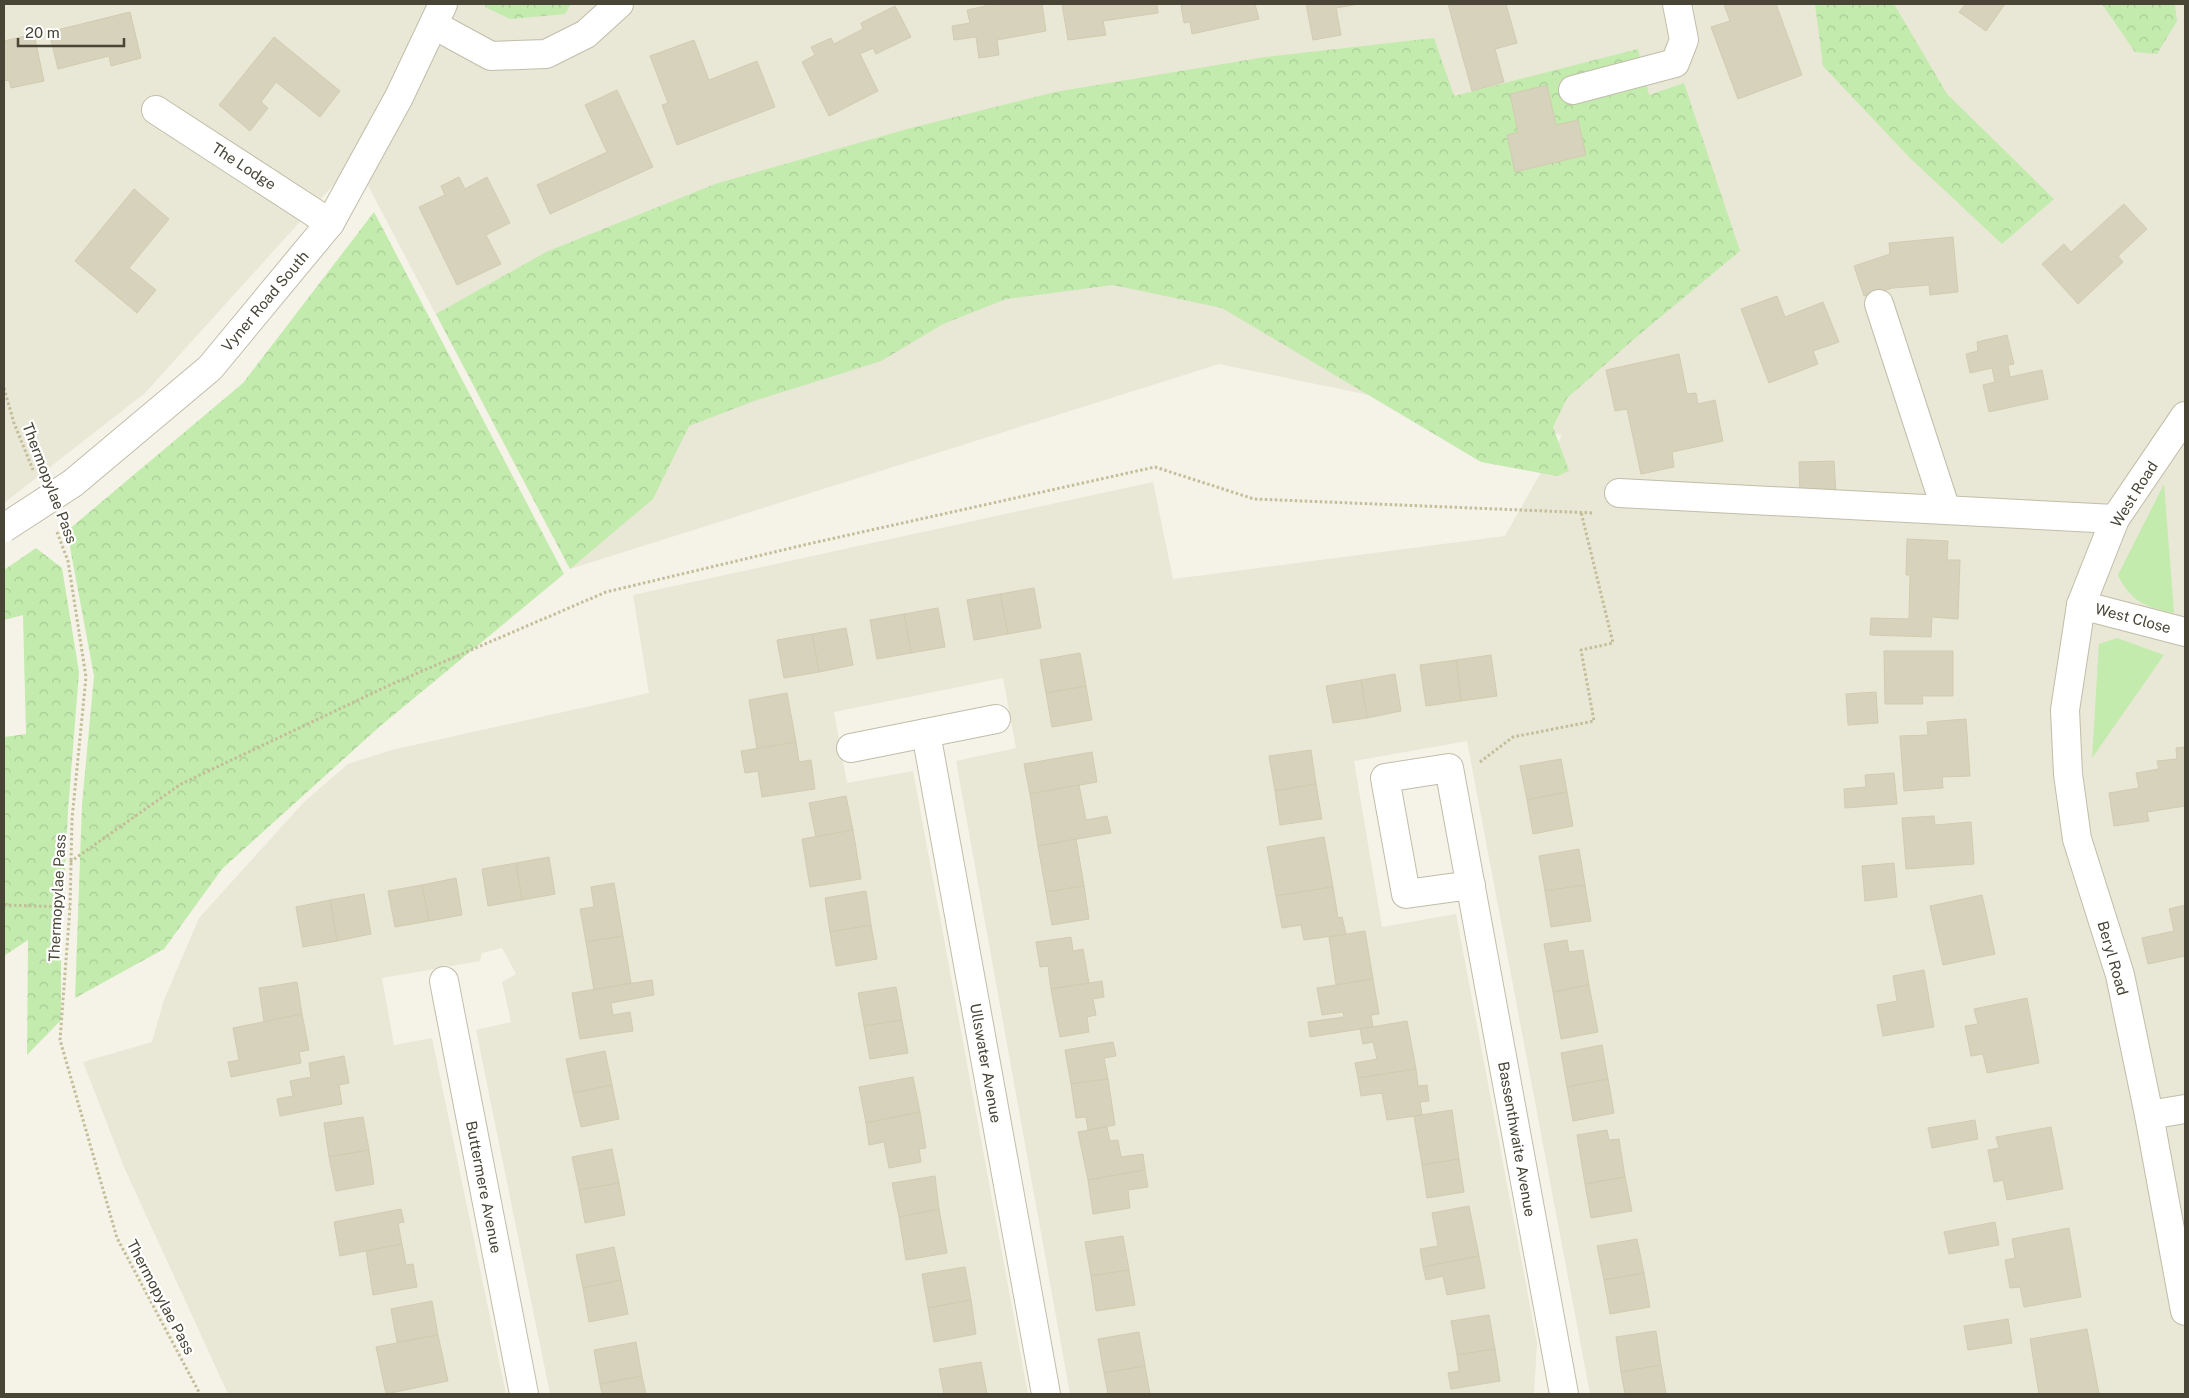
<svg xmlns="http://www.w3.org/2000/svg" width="2189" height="1398" font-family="'Public Sans',sans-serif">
<defs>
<pattern id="forest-crowns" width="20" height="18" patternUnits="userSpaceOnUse" patternTransform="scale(1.25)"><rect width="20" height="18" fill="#c3ebae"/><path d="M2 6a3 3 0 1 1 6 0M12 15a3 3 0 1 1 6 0" fill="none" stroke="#a9cb96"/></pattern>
</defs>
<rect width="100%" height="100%" fill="#f5f3e7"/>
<polygon fill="#e9e7d5" points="4,4 2185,4 2185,1394 1590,1394 1467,741 1354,761 1382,927 1456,914 1537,1343 1534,1394 1070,1394 956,761 1016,748 1003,678 834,712 847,783 913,771 1028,1394 550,1394 476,1030 511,1022 502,982 516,974 502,948 482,953 480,961 382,978 394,1045 432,1038 506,1394 228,1394 124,1167 83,1062 152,1042 164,1000 199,918 304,802 348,764 392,750 649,693 633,595 1153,482 1173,579 1505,536 1562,435 1219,364 570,569 355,161 145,393 4,503"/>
<g fill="#c3ebae">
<path d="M2164,484l10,129c-27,-5 -44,-12 -56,-38z"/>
<polygon points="2117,638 2164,655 2092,758 2099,644"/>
</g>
<g fill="url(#forest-crowns)">
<polygon points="485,4 571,4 565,14 510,19 485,7"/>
<polygon points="1815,4 1894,4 1947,94 2054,199 2002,244 1909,157 1823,66"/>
<polygon points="2102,4 2175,4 2177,21 2157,54 2135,52"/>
<polygon points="1434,38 1454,96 1638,49 1649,95 1684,83 1740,251 1634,339 1567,398 1553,427 1569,471 1557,476 1481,462 1222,308 1113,285 1006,299 943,324 881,361 754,401 689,426 653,499 570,569 436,314 546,252 715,184 911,128 1055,92 1265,57"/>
<polygon points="374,212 564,574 378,728 222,869 164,949 75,998 82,804 94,676 67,531 243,383"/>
<polygon points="36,548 62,568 79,672 68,811 61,957 61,1020 27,1055 28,940 4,956 4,737 26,734 23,615 4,620 4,570"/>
</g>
<g fill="#d7d2bc" stroke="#d2cbaf">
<polygon points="985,4 1042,4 1046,31 997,40 999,55 979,58 976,37 954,40 952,26 970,23 967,10 986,6"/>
<polygon points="1062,4 1157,4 1158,13 1103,21 1106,35 1068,40"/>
<polygon points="1187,4 1255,4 1259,19 1192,34 1190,22 1184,23 1181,6"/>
<polygon points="1306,4 1359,4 1336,8 1341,35 1313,40"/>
<polygon points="1448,4 1506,4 1517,43 1495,49 1504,82 1472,91"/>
<polygon points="1724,4 1776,4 1802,75 1738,99 1711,27 1730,21"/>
<polygon points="1963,4 2005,4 1986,31 1959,12 1965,5"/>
<polygon points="895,6 911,37 876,54 873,48 860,54 878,91 829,116 802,62 815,55 811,47 831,38 834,44 863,29 861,23"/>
<polygon points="130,12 141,58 111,66 109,56 58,69 49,32"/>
<polygon points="34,34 44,81 11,88 9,80 4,81 4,41"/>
<polygon points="274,37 340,91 320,117 276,82 261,102 268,108 250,131 219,105"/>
<polygon points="694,40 709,80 757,61 775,107 677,145 662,105 668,103 650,56"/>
<polygon points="1547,85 1556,125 1578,120 1586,155 1515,172 1507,135 1518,132 1510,94"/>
<polygon points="617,90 653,167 550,214 537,185 607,152 585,105"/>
<polygon points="459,177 465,189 487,177 510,223 486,235 501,264 457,285 419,207 445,195 441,186"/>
<polygon points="134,189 169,219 129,268 156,290 137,313 75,261"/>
<polygon points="2124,204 2147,229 2118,256 2123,262 2078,304 2042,264 2064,244 2071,252"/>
<polygon points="1953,237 1958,292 1930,295 1929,285 1893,288 1864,296 1854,266 1890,254 1889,243"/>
<polygon points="1777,296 1785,317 1823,302 1839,342 1813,351 1818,364 1769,383 1741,309"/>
<polygon points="2007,335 2014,364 2008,365 2010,377 2042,370 2048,399 1989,412 1983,385 1995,382 1992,368 1970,373 1966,354 1978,351 1977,342"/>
<polygon points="1679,354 1687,394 1696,393 1698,404 1715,400 1723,441 1672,452 1674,467 1641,474 1627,409 1615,411 1606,370"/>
<polygon points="1834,461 1836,495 1800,496 1799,462"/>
<polygon points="1907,539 1948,541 1947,560 1960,560 1958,619 1932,617 1931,637 1870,635 1871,618 1909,619 1910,575 1906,575"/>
<polygon points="1034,588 1041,628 1008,634 1000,594"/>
<polygon points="1000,594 1008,634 974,640 967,600"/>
<polygon points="938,608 945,647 911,653 904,614"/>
<polygon points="904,614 911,653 877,659 870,620"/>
<polygon points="846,628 853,665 819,672 812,634"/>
<polygon points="812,634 819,672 784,678 777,640"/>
<polygon points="1884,651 1953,651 1953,696 1922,696 1923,704 1885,704"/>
<polygon points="1080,653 1086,686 1046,693 1040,660"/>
<polygon points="1491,655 1497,696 1461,701 1456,660"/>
<polygon points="1456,660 1461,701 1426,706 1420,665"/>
<polygon points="1395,674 1401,711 1367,718 1361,680"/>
<polygon points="1361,680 1367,718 1333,723 1326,686"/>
<polygon points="1086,686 1092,720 1052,727 1046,693"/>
<polygon points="1876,692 1878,723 1848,725 1846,694"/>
<polygon points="787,693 796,742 757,749 749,700"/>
<polygon points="1966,719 1970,776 1942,777 1943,788 1904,791 1900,736 1928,735 1927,722"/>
<polygon points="796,742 799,762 811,760 815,789 762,797 758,771 745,773 741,751"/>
<polygon points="2185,747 2185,806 2147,812 2149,821 2114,826 2109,793 2139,788 2136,773 2159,769 2157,761 2177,759 2176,748"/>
<polygon points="1311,750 1316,784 1275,791 1269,756"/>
<polygon points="1092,752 1097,782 1030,794 1024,764"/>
<polygon points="1561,759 1567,792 1527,800 1520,766"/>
<polygon points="1894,773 1897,804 1845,808 1844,789 1866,787 1865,775"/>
<polygon points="1316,784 1322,819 1280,825 1275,791"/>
<polygon points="1079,785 1086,820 1107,816 1111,833 1038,846 1030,794"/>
<polygon points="1567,792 1573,826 1533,834 1527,800"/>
<polygon points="846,796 853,830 816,837 809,803"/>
<polygon points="1934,816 1935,825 1971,822 1974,864 1906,869 1902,818"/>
<polygon points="853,830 861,879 810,887 802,839"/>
<polygon points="1324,837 1333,887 1276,896 1267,847"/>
<polygon points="1076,839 1084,886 1046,892 1038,846"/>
<polygon points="1579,849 1585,885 1545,891 1539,856"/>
<polygon points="549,857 555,894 522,900 516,863"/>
<polygon points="516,863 522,900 488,906 482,869"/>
<polygon points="1894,863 1897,897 1865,901 1862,866"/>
<polygon points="456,878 462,915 429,921 422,885"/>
<polygon points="614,883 623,936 586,942 580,909 594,907 591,887"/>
<polygon points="422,885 429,921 395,927 388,891"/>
<polygon points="1585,885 1591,921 1551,927 1545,891"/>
<polygon points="1084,886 1089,919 1052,925 1046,892"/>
<polygon points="1333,887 1338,918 1342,917 1346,934 1304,940 1301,925 1282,928 1276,896"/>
<polygon points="866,891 871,925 830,932 825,898"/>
<polygon points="364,894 371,934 337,941 330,900"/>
<polygon points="1982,895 1995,954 1943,965 1930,906"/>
<polygon points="330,900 337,941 303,947 296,907"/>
<polygon points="2185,905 2185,956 2148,964 2142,938 2174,931 2169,909"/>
<polygon points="871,925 877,959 836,966 830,932"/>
<polygon points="1365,931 1373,979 1336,985 1329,937"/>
<polygon points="623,936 631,983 594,990 586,942"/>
<polygon points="1071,937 1073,951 1083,949 1089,983 1051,989 1048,966 1040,967 1036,942"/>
<polygon points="1567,940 1569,952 1583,950 1589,985 1553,992 1544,944"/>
<polygon points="1924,970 1934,1027 1883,1036 1877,1005 1897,1001 1893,976"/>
<polygon points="1373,979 1379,1014 1371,1015 1373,1027 1310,1037 1308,1022 1344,1017 1343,1012 1322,1015 1317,988"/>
<polygon points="652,980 654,995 611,1003 613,1015 630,1012 633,1031 580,1039 572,993"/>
<polygon points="1102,981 1104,997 1093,999 1096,1015 1087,1017 1089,1032 1060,1037 1051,989"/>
<polygon points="297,982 302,1014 264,1022 259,988"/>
<polygon points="1589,985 1598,1032 1561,1039 1553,992"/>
<polygon points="896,987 902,1020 864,1026 858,993"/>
<polygon points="2027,998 2039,1063 1987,1073 1983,1054 1971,1056 1965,1026 1978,1024 1974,1009"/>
<polygon points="302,1014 309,1050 299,1052 301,1063 231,1077 228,1062 239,1060 233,1028"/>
<polygon points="902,1020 908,1053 870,1059 864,1026"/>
<polygon points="1407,1021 1416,1069 1358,1078 1355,1063 1377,1059 1373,1042 1363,1044 1360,1029"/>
<polygon points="1113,1042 1116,1056 1104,1058 1108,1079 1071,1084 1065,1050"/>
<polygon points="1602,1045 1608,1079 1567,1087 1561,1053"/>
<polygon points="605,1051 612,1085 573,1093 566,1059"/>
<polygon points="344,1056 349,1083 339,1085 342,1104 280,1116 277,1099 293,1096 290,1081 311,1077 309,1063"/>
<polygon points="1416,1069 1418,1086 1427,1085 1429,1101 1420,1102 1422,1115 1387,1120 1382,1093 1361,1096 1358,1078"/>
<polygon points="913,1077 920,1112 866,1123 859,1087"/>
<polygon points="1108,1079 1115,1125 1088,1130 1086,1117 1076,1118 1071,1084"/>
<polygon points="1608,1079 1614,1113 1573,1121 1567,1087"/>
<polygon points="612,1085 619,1119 581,1127 573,1093"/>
<polygon points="1452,1110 1459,1159 1422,1165 1414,1116"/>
<polygon points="920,1112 926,1148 919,1149 921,1162 889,1168 884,1142 869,1145 866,1123"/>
<polygon points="363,1117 369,1150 329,1157 324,1123"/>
<polygon points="1975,1120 1978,1139 1932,1148 1928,1128"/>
<polygon points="1107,1127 1110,1141 1118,1140 1121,1157 1143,1154 1145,1170 1088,1180 1078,1132"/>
<polygon points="2051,1127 2063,1189 2007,1200 2003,1180 1994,1182 1988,1150 1999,1148 1996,1137"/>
<polygon points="1607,1130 1609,1140 1619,1139 1625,1177 1585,1184 1577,1135"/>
<polygon points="612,1149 619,1183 579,1190 572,1157"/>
<polygon points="369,1150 374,1184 336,1191 329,1157"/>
<polygon points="1459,1159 1464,1192 1427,1198 1422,1165"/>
<polygon points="1145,1170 1148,1187 1128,1190 1130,1208 1093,1214 1088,1180"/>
<polygon points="935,1176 939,1209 899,1217 892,1183"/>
<polygon points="1625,1177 1632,1211 1591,1218 1585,1184"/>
<polygon points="619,1183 625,1215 585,1223 579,1190"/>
<polygon points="1469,1206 1479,1256 1423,1267 1420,1249 1438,1246 1432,1213"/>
<polygon points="401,1209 404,1222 398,1223 402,1244 340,1256 334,1222"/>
<polygon points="939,1209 947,1253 906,1260 899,1217"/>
<polygon points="1995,1222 1999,1245 1949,1254 1944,1232"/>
<polygon points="2069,1228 2081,1297 2024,1307 2020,1287 2010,1288 2005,1260 2015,1258 2012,1239"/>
<polygon points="1123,1236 1129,1270 1091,1276 1085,1242"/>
<polygon points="1637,1239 1644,1273 1604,1280 1597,1246"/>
<polygon points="402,1244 406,1265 413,1264 417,1287 373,1295 366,1251"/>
<polygon points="614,1247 621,1280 583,1288 576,1255"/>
<polygon points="1479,1256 1485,1288 1447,1295 1443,1276 1426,1280 1423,1267"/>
<polygon points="965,1267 971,1300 928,1308 922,1274"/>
<polygon points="1129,1270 1135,1305 1096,1311 1091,1276"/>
<polygon points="1644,1273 1650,1307 1610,1314 1604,1280"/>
<polygon points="621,1280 628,1314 589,1322 583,1288"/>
<polygon points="971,1300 976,1334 934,1342 928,1308"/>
<polygon points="432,1301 438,1335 397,1342 391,1309"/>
<polygon points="1489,1315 1495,1349 1457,1355 1451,1321"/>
<polygon points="2008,1319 2012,1343 1968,1350 1964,1326"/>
<polygon points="2087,1329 2099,1394 2039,1394 2030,1339"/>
<polygon points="1656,1331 1661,1365 1621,1372 1616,1337"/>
<polygon points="1139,1332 1145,1366 1104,1373 1098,1339"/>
<polygon points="438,1335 448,1381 386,1394 376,1347"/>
<polygon points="636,1342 642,1376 600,1384 594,1350"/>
<polygon points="1495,1349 1500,1381 1451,1389 1448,1373 1459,1371 1457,1355"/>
<polygon points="981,1362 987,1394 944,1394 939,1369"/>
<polygon points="1661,1365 1666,1394 1625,1394 1621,1372"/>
<polygon points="1145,1366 1150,1394 1108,1394 1104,1373"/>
<polygon points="642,1376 646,1394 602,1394 600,1384"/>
</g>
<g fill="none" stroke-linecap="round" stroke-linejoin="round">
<defs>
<g id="minor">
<polyline points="434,25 491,56 546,54 586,34 619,4"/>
<polyline points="1573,90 1675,63 1684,40 1677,4"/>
<polyline points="156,110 330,223"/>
<polyline points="1879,304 1946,510"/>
<polyline points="2185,416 2115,519 2081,605 2065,710 2068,774 2077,839 2120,975 2149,1115 2185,1311"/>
<polyline points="73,483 210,368 330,223 399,97 443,4"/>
<polyline points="1619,493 2115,519"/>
<polyline points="2081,605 2185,632"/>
<polyline points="926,733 1046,1394"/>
<polyline points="851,748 996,719"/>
<polyline points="1471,885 1406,894 1385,778 1449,768 1564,1394"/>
<polyline points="444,981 524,1394"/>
<polyline points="2149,1115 2185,1109"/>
</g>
</defs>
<use href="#minor" stroke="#c1bda9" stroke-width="30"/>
<g stroke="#c3bd99" stroke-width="3" stroke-dasharray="2.5 2.5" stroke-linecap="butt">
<polyline points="4,388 14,423 33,470"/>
<polyline points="57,532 68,561 86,677 72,819 70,907 60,1040 117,1238 200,1394"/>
<polyline points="1480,762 1513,737 1594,721 1581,650 1613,643 1581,512"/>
<polyline points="70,862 181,784 392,684 606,592 808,544 1155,467 1254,499 1594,513"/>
<polyline points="4,905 70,907"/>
</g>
<use href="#minor" stroke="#fff" stroke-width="28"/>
<defs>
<polyline id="minor-bridge" points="4,528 73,483"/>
</defs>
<use href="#minor-bridge" stroke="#c1bda9" stroke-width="30" stroke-linecap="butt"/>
<use href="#minor-bridge" stroke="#fff" stroke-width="28"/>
</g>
<g text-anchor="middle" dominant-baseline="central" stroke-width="4.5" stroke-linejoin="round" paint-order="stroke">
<g font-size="15" fill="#484536" stroke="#fff">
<text transform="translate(244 166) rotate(33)">The Lodge</text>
<text transform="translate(265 301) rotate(-50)">Vyner Road South</text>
<text transform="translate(50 483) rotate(69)">Thermopylae Pass</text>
<text transform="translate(2134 494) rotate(-58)">West Road</text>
<text transform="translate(2133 618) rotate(15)">West Close</text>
<text transform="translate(57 898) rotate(-87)">Thermopylae Pass</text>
<text transform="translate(2113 958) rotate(74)">Beryl Road</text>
<text transform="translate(986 1063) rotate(80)">Ullswater Avenue</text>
<text transform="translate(1517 1139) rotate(80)">Bassenthwaite Avenue</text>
<text transform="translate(484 1187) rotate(79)">Buttermere Avenue</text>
<text transform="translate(161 1297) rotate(62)">Thermopylae Pass</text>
</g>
</g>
<rect width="2189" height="1398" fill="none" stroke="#484536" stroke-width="10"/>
<path d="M18 38v8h106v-8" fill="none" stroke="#484536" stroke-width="2.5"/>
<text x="25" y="38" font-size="15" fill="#484536" stroke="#ffffff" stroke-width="4" paint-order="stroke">20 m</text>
</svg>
